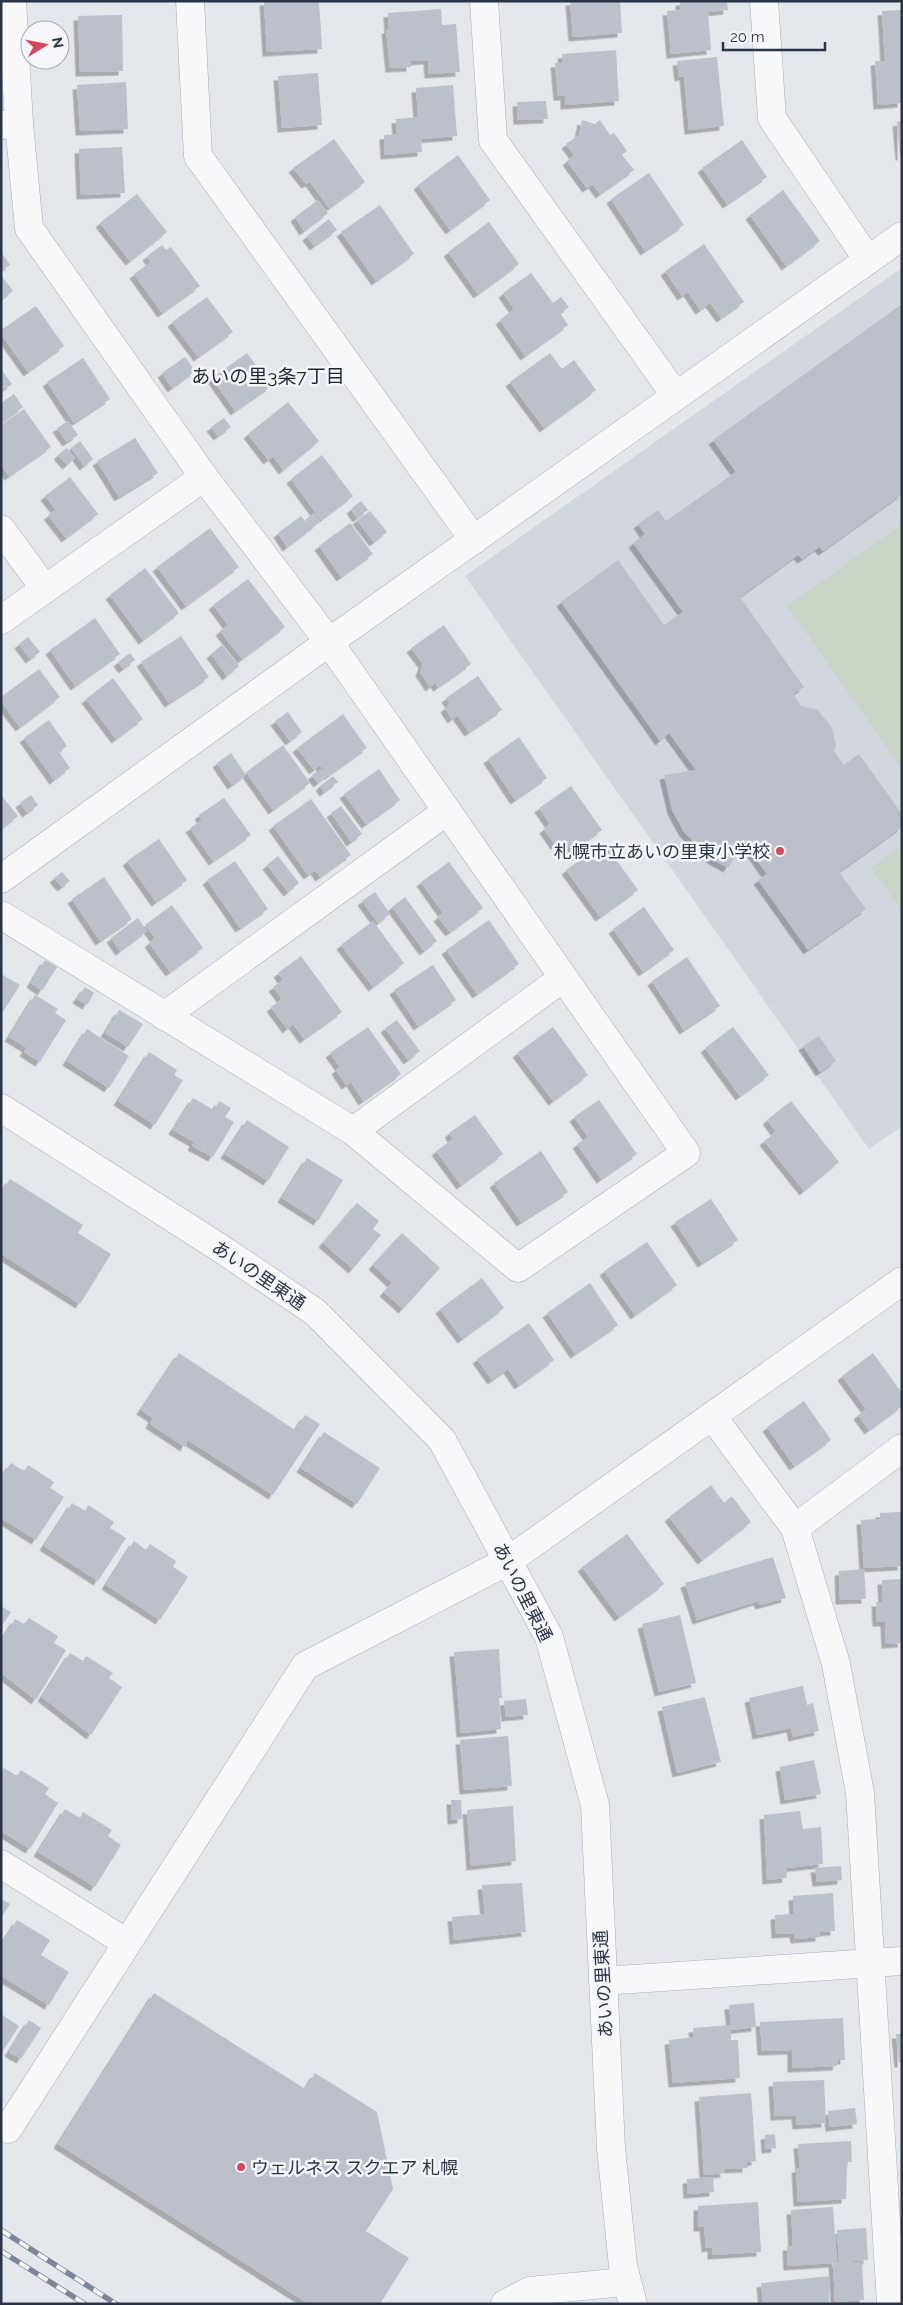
<svg xmlns="http://www.w3.org/2000/svg" width="903" height="2305" font-family="Raleway,'Noto Sans JP',sans-serif">
<defs>
<filter id="shadow"><feDropShadow dx="-4.5" dy="4.5" stdDeviation="0" flood-color="#0004"/></filter>
</defs>
<rect width="100%" height="100%" fill="#e4e7ec"/>
<polygon fill="#d2d6de" points="902,268 902,1126 869,1149 465,576"/>
<g fill="#c9d6c5">
<polygon points="902,524 902,769 787,606"/>
<polygon points="902,846 902,911 871,868"/>
</g>
<g fill="#bbc0ca" filter="url(#shadow)">
<polygon points="264,1 319,1 322,49 267,52"/>
<polygon points="570,1 620,1 622,33 573,37"/>
<polygon points="680,1 727,1 728,10 708,12 711,50 671,54 667,11 680,10"/>
<polygon points="441,9 442,25 456,24 460,72 429,74 428,60 411,61 411,67 390,68 386,29 389,29 388,13"/>
<polygon points="902,10 902,103 878,105 875,61 885,61 882,11"/>
<polygon points="122,15 123,71 80,72 78,16"/>
<polygon points="616,50 619,101 565,105 565,96 558,96 555,63 563,63 562,54"/>
<polygon points="717,57 724,126 689,130 684,76 679,77 677,61"/>
<polygon points="318,73 322,125 282,128 278,76"/>
<polygon points="126,82 128,129 80,131 77,85"/>
<polygon points="453,85 457,136 421,139 422,152 385,155 384,135 397,134 396,119 418,117 416,88"/>
<polygon points="546,101 548,119 518,120 517,102"/>
<polygon points="582,120 595,124 600,120 610,135 614,133 627,151 622,155 634,170 600,194 593,184 587,188 567,161 574,155 566,144 579,135"/>
<polygon points="902,121 902,156 900,156 897,122"/>
<polygon points="334,139 365,182 329,208 310,182 306,184 293,168"/>
<polygon points="742,140 767,177 727,204 702,168"/>
<polygon points="122,147 125,193 81,195 79,149"/>
<polygon points="458,155 490,200 450,230 418,185"/>
<polygon points="649,173 684,225 645,251 611,199"/>
<polygon points="783,190 820,241 786,266 750,215"/>
<polygon points="137,194 167,232 130,261 100,223"/>
<polygon points="318,200 328,213 304,231 295,217"/>
<polygon points="380,205 414,254 376,281 341,232"/>
<polygon points="329,219 337,230 314,246 307,236"/>
<polygon points="489,222 519,264 478,294 448,252"/>
<polygon points="704,244 744,302 721,318 710,303 700,310 688,292 682,296 665,271"/>
<polygon points="162,245 166,250 171,247 200,286 162,313 134,274 151,262 147,256"/>
<polygon points="1,252 10,265 1,271"/>
<polygon points="531,273 553,303 561,297 569,307 560,313 568,325 525,356 500,320 514,309 503,293"/>
<polygon points="1,275 13,291 1,299"/>
<polygon points="207,297 233,332 198,357 172,322"/>
<polygon points="902,304 902,494 823,551 819,547 802,559 798,555 740,597 804,687 793,694 801,706 818,710 832,728 836,745 834,751 844,765 859,754 902,814 902,827 839,872 866,909 808,950 758,880 767,874 744,842 728,868 712,859 684,832 672,810 664,775 696,770 669,733 660,741 561,602 618,560 664,625 683,612 633,543 645,534 638,524 658,510 666,521 736,472 713,440"/>
<polygon points="36,306 64,346 28,372 1,334 1,330"/>
<polygon points="247,353 271,386 235,411 212,378"/>
<polygon points="550,353 562,369 574,360 596,390 544,428 510,382"/>
<polygon points="185,357 195,371 172,388 162,373"/>
<polygon points="83,358 110,399 74,423 47,382"/>
<polygon points="1,369 12,384 1,391"/>
<polygon points="14,394 23,407 1,423 1,403"/>
<polygon points="288,402 319,441 283,470 273,456 268,460 248,434"/>
<polygon points="24,409 51,447 9,476 1,465 1,425"/>
<polygon points="224,418 231,427 218,436 211,427"/>
<polygon points="68,421 78,435 67,442 57,428"/>
<polygon points="135,438 158,473 119,497 97,461"/>
<polygon points="80,441 93,459 84,466 71,448"/>
<polygon points="67,448 75,458 67,465 58,455"/>
<polygon points="322,455 353,496 321,520 291,479"/>
<polygon points="70,477 98,514 66,538 48,515 56,510 45,496"/>
<polygon points="361,501 368,510 357,518 351,509"/>
<polygon points="370,511 387,532 374,542 357,520"/>
<polygon points="314,513 320,521 312,528 305,520"/>
<polygon points="301,516 311,529 287,547 278,533"/>
<polygon points="350,523 373,554 341,577 319,546"/>
<polygon points="210,528 239,567 186,606 157,567"/>
<polygon points="145,568 179,613 143,640 110,595"/>
<polygon points="248,579 285,627 242,659 220,631 228,625 213,605"/>
<polygon points="95,618 120,654 75,686 50,650"/>
<polygon points="444,625 471,664 438,687 435,683 430,687 420,672 423,664 411,648"/>
<polygon points="181,636 209,677 169,703 141,662"/>
<polygon points="28,637 40,652 30,659 19,644"/>
<polygon points="222,645 239,666 227,676 211,654"/>
<polygon points="130,653 135,660 123,669 118,662"/>
<polygon points="39,669 60,697 20,727 1,702 1,697"/>
<polygon points="478,676 502,710 469,732 457,715 452,719 445,708 450,704 446,698"/>
<polygon points="113,678 143,719 116,739 86,699"/>
<polygon points="288,712 302,732 290,741 275,721"/>
<polygon points="343,714 367,748 328,776 320,765 314,770 297,748"/>
<polygon points="49,720 67,746 59,752 70,768 54,780 24,738"/>
<polygon points="519,737 547,778 515,800 488,759"/>
<polygon points="283,745 310,783 273,810 246,772"/>
<polygon points="231,753 246,775 232,785 217,763"/>
<polygon points="321,769 327,776 318,783 312,775"/>
<polygon points="379,769 400,800 366,824 344,794"/>
<polygon points="333,776 338,782 324,792 320,786"/>
<polygon points="571,786 602,830 572,851 563,840 555,845 544,829 550,824 539,808"/>
<polygon points="1,795 18,816 1,829"/>
<polygon points="31,795 38,805 27,813 20,803"/>
<polygon points="224,798 251,835 213,861 190,828 202,820 199,815"/>
<polygon points="311,799 351,855 320,877 315,870 308,875 273,826"/>
<polygon points="341,806 362,834 351,842 331,813"/>
<polygon points="159,839 187,880 156,902 127,861"/>
<polygon points="604,843 638,890 600,917 566,870"/>
<polygon points="278,856 299,883 288,892 267,865"/>
<polygon points="235,861 268,909 240,928 207,880"/>
<polygon points="449,862 483,908 450,932 438,917 443,913 421,882"/>
<polygon points="62,872 70,881 62,887 54,878"/>
<polygon points="104,877 132,919 100,941 72,899"/>
<polygon points="375,892 390,914 378,923 362,901"/>
<polygon points="405,897 437,941 424,951 392,907"/>
<polygon points="172,905 203,948 170,972 149,943 155,938 145,925"/>
<polygon points="644,907 674,950 643,972 613,929"/>
<polygon points="138,918 147,931 120,951 111,938"/>
<polygon points="489,920 519,964 477,994 446,950"/>
<polygon points="373,921 404,963 373,987 341,945"/>
<polygon points="301,956 342,1012 304,1039 293,1024 287,1029 271,1007 282,999 273,987 283,980 278,973"/>
<polygon points="687,957 720,1006 684,1030 652,981"/>
<polygon points="45,960 57,967 42,991 31,983"/>
<polygon points="433,965 456,1000 418,1026 394,990"/>
<polygon points="1,974 20,985 1,1015"/>
<polygon points="85,987 94,993 87,1005 77,999"/>
<polygon points="35,995 58,1009 55,1013 66,1020 40,1062 24,1052 27,1048 9,1037"/>
<polygon points="119,1010 143,1024 128,1047 105,1033"/>
<polygon points="397,1020 420,1051 408,1060 385,1028"/>
<polygon points="368,1027 401,1074 363,1101 351,1082 346,1085 336,1070 340,1067 330,1053"/>
<polygon points="553,1027 588,1075 553,1101 517,1053"/>
<polygon points="733,1027 769,1075 740,1096 705,1048"/>
<polygon points="87,1029 129,1056 109,1088 67,1061"/>
<polygon points="819,1036 836,1061 820,1072 803,1046"/>
<polygon points="149,1052 177,1070 174,1075 183,1080 155,1125 118,1101"/>
<polygon points="193,1098 214,1110 219,1101 231,1108 225,1117 234,1122 213,1157 192,1146 194,1142 173,1130"/>
<polygon points="599,1100 637,1154 601,1179 577,1144 588,1137 574,1117"/>
<polygon points="791,1101 839,1162 804,1191 764,1141 776,1132 767,1120"/>
<polygon points="475,1115 503,1154 461,1185 436,1151 453,1139 449,1133"/>
<polygon points="247,1120 289,1147 268,1181 225,1154"/>
<polygon points="541,1151 568,1192 521,1222 494,1183"/>
<polygon points="307,1158 343,1180 318,1221 282,1198"/>
<polygon points="10,1179 83,1225 78,1233 111,1254 80,1304 1,1254 1,1193"/>
<polygon points="711,1199 738,1240 702,1263 675,1222"/>
<polygon points="357,1203 379,1221 373,1229 381,1235 353,1269 323,1243"/>
<polygon points="402,1233 440,1268 403,1309 384,1292 392,1283 373,1265"/>
<polygon points="647,1242 677,1285 635,1315 604,1271"/>
<polygon points="482,1278 504,1308 462,1339 440,1309"/>
<polygon points="590,1283 618,1325 575,1354 547,1313"/>
<polygon points="529,1323 554,1360 519,1385 508,1369 492,1380 477,1359"/>
<polygon points="179,1353 295,1430 305,1415 320,1424 273,1495 188,1440 185,1447 150,1424 153,1418 141,1410"/>
<polygon points="873,1353 902,1393 902,1406 869,1430 858,1415 866,1409 842,1376"/>
<polygon points="804,1401 831,1440 794,1466 767,1427"/>
<polygon points="324,1432 380,1468 357,1504 301,1468"/>
<polygon points="11,1463 24,1471 28,1465 54,1482 50,1488 64,1497 36,1540 1,1518 1,1478"/>
<polygon points="711,1485 724,1503 732,1496 751,1522 702,1560 669,1517"/>
<polygon points="72,1503 85,1511 88,1505 114,1522 110,1528 126,1538 98,1581 44,1546"/>
<polygon points="902,1512 902,1566 864,1568 861,1520 880,1519 880,1513"/>
<polygon points="627,1534 664,1584 619,1617 582,1567"/>
<polygon points="134,1541 146,1550 150,1544 176,1561 173,1567 188,1577 160,1620 106,1585"/>
<polygon points="773,1557 786,1598 760,1605 758,1601 697,1620 685,1583"/>
<polygon points="864,1569 866,1599 840,1600 839,1571"/>
<polygon points="902,1579 902,1643 886,1644 885,1622 877,1622 876,1602 883,1602 882,1580"/>
<polygon points="1,1606 11,1612 1,1627"/>
<polygon points="680,1615 696,1683 659,1692 642,1624"/>
<polygon points="29,1618 58,1636 54,1643 66,1650 36,1700 1,1673 1,1641 15,1619 24,1624"/>
<polygon points="499,1649 502,1698 499,1698 501,1729 461,1733 454,1652"/>
<polygon points="70,1653 83,1661 86,1656 113,1673 109,1678 122,1687 91,1735 42,1697"/>
<polygon points="803,1686 807,1705 813,1703 819,1731 793,1737 791,1728 757,1735 749,1698"/>
<polygon points="705,1697 721,1762 677,1773 662,1707"/>
<polygon points="526,1699 528,1715 506,1717 504,1701"/>
<polygon points="508,1736 512,1786 464,1790 460,1740"/>
<polygon points="814,1760 821,1794 785,1800 780,1767"/>
<polygon points="4,1768 17,1776 21,1770 49,1788 45,1794 58,1803 30,1849 1,1831 1,1772"/>
<polygon points="451,1800 461,1800 462,1819 452,1820"/>
<polygon points="513,1806 516,1861 471,1866 467,1810"/>
<polygon points="65,1809 80,1818 83,1812 112,1830 108,1836 121,1845 95,1887 38,1852"/>
<polygon points="800,1811 803,1829 821,1827 823,1864 786,1868 787,1878 767,1880 764,1815"/>
<polygon points="841,1866 842,1880 817,1882 815,1868"/>
<polygon points="522,1883 526,1932 454,1940 452,1917 485,1914 482,1885"/>
<polygon points="833,1893 835,1931 820,1932 820,1937 795,1939 794,1933 776,1934 775,1915 794,1914 793,1896"/>
<polygon points="1,1899 10,1904 1,1918"/>
<polygon points="17,1920 50,1940 41,1955 69,1972 49,2005 1,1976 1,1945"/>
<polygon points="154,1993 305,2089 315,2073 377,2112 393,2189 366,2231 409,2258 380,2304 309,2304 58,2144"/>
<polygon points="754,2003 756,2027 731,2030 731,2040 738,2040 740,2078 673,2083 669,2040 694,2037 693,2028 731,2025 729,2005"/>
<polygon points="1,2014 19,2026 1,2054"/>
<polygon points="843,2018 845,2060 838,2060 837,2066 792,2068 792,2050 762,2051 760,2022"/>
<polygon points="29,2020 41,2028 21,2059 9,2052"/>
<polygon points="896,2034 902,2034 902,2063 899,2063"/>
<polygon points="824,2080 826,2123 797,2125 796,2115 775,2116 773,2082"/>
<polygon points="751,2093 756,2161 747,2162 747,2168 724,2169 725,2173 704,2175 699,2097"/>
<polygon points="855,2108 857,2124 830,2127 828,2111"/>
<polygon points="775,2134 776,2148 766,2149 765,2135"/>
<polygon points="851,2141 852,2162 847,2162 846,2199 798,2202 796,2168 800,2168 798,2144"/>
<polygon points="713,2177 714,2192 688,2194 687,2179"/>
<polygon points="758,2202 761,2252 712,2255 712,2247 706,2248 704,2227 698,2227 698,2206"/>
<polygon points="833,2207 837,2263 862,2262 864,2300 835,2302 833,2263 788,2266 787,2246 793,2246 791,2210"/>
<polygon points="866,2228 868,2260 839,2262 837,2230"/>
<polygon points="830,2276 829,2304 763,2304 761,2283"/>
</g>
<g fill="none" stroke-linecap="round" stroke-linejoin="round">
<defs>
<g id="minor">
<polyline points="12,1 19,124"/>
<polyline points="190,1 198,156 474,540"/>
<polyline points="484,1 493,140 676,396"/>
<polyline points="764,1 772,118 868,260"/>
<polyline points="1,125 19,124 29,228 204,477 329,642 686,1153 518,1268 353,1131 1,915"/>
<polyline points="1,529 45,589"/>
<polyline points="1,620 204,477"/>
<polyline points="1,879 329,642 902,236"/>
<polyline points="164,1016 447,811"/>
<polyline points="1,1108 220,1248 315,1312 442,1440 549,1637 595,1805 611,2148 623,2266 633,2304"/>
<polyline points="353,1131 563,978"/>
<polyline points="712,1416 795,1528 836,1664 860,1793 891,2304"/>
<polyline points="795,1528 902,1448"/>
<polyline points="1,1864 127,1943"/>
<polyline points="603,1981 902,1961"/>
<polyline points="1,2125 8,2129 305,1666 508,1561 902,1281"/>
<polyline points="505,2304 530,2291 625,2282"/>
</g>
</defs>
<use href="#minor" stroke="#a9aeb7" stroke-width="29"/>
<use href="#minor" stroke="#f7f8fa" stroke-width="28"/>
<defs>
<g id="rail">
<polyline points="1,2230 116,2304"/>
<polyline points="1,2251 85,2304"/>
</g>
</defs>
<use href="#rail" stroke="#7d8696" stroke-width="5.5"/>
<use href="#rail" stroke="#f4f6f9" stroke-width="4" stroke-dasharray="11" stroke-linecap="butt"/>
</g>
<g fill="#d1495b" stroke="#f4f6f9" stroke-width="2">
<circle cx="780" cy="851" r="5"/>
<circle cx="241" cy="2167" r="5"/>
</g>
<g text-anchor="middle" dominant-baseline="central" stroke-width="5" stroke-linejoin="round" paint-order="stroke">
<g font-size="18" fill="#2b3445" stroke="#f4f6f9" text-anchor="end">
<text x="770" y="851">札幌市立あいの里東小学校</text>
<text x="251" y="2167" text-anchor="start">ウェルネス スクエア 札幌</text>
</g>
<g font-size="18" fill="#2b3445" stroke="#f4f6f9">
<text transform="translate(259 1275) rotate(34)">あいの里東通</text>
<text transform="translate(523 1592) rotate(63)">あいの里東通</text>
<text transform="translate(603 1984) rotate(-93)">あいの里東通</text>
</g>
<g font-size="19" fill="#1d2536" stroke="#f4f6f9">
<text x="268" y="376">あいの里3条7丁目</text>
</g>
</g>
<rect width="903" height="2305" fill="none" stroke="#2b3445" stroke-width="5"/>
<g transform="translate(45 45) rotate(80)"><circle r="24" fill="#f4f6f9" stroke="#a4a8b1"/>
<path d="M0-4L9 19L0 12L-9 19Z" fill="#d1495b"/>
<text y="-8" font-size="14" font-weight="bold" text-anchor="middle" fill="#2b3445">N</text>
</g>
<path d="M723 42v8h102v-8" fill="none" stroke="#2b3445" stroke-width="2.5"/>
<text x="730" y="42" font-size="15" fill="#2b3445" stroke="#f4f6f9" stroke-width="4" paint-order="stroke">20 m</text>
</svg>
